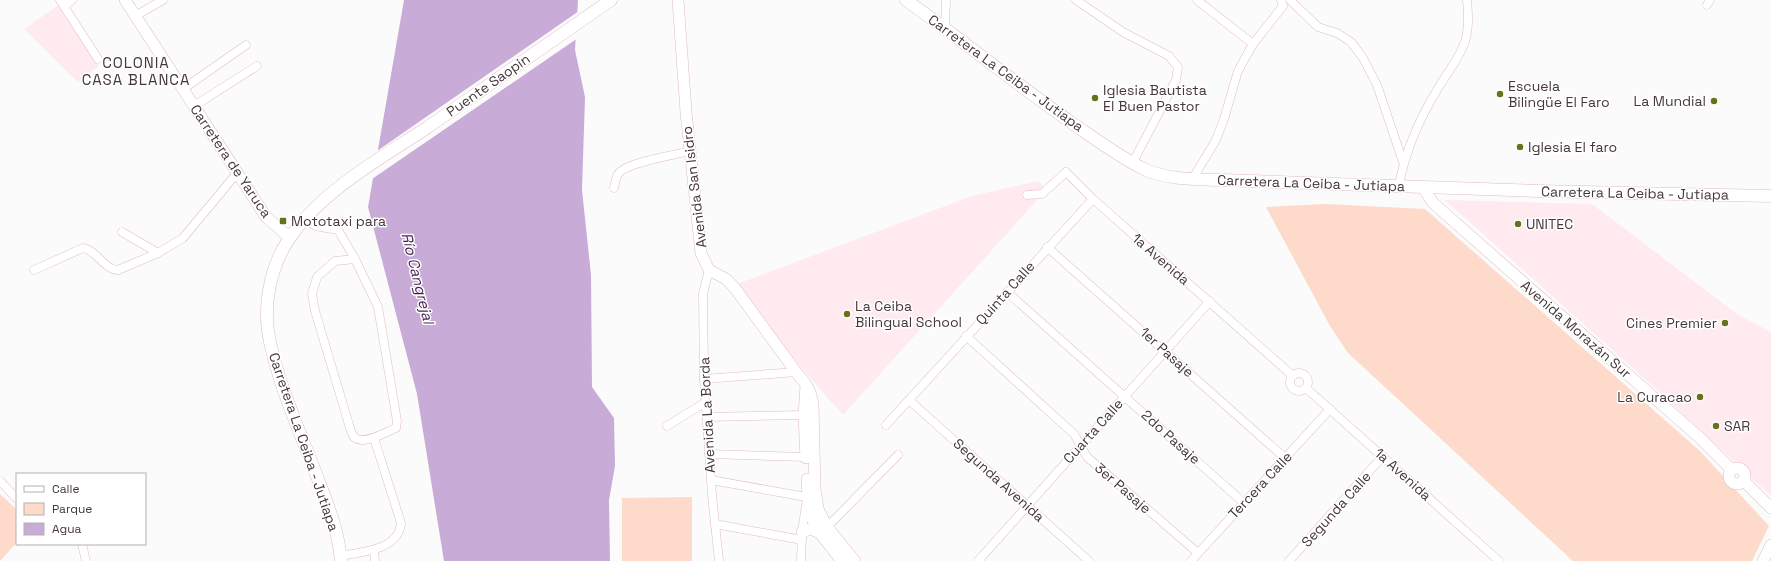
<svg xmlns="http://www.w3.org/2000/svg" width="1771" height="561" font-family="'Space Grotesk',sans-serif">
<rect width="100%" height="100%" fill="#fbfbfb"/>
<g fill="#feeaef">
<polygon points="59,5 99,66 78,82 24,29"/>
<polygon points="1038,181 1047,189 843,415 798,364 737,284 972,196"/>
<polygon points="1445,200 1592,204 1737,314 1771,332 1771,496 1656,389"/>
</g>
<g fill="#fddac9">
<polygon points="1325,204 1425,209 1700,451 1769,526 1752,561 1573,561 1348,353 1330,326 1266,207"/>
<polygon points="0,494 17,510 17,542 0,561"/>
<polygon points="692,497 692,561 622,561 622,498"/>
</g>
<polygon fill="#c8abd6" points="404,0 578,0 575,50 585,97 582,190 591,275 592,387 614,418 615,466 609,500 610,561 444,561 417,394 368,207"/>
<polygon fill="#fbfbfb" points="579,11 578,38 372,179 377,151"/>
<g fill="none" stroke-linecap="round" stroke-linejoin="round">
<defs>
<g id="street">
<polyline points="60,0 98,59"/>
<polyline points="1076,0 1123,32 1169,56 1178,67 1176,80 1133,162"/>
<polyline points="1197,0 1253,44"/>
<polyline points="1290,0 1318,27 1337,33 1351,42 1363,58 1377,85 1403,162"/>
<polyline points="1707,5 1710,0"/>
<polyline points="64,6 72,0"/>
<polyline points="135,16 163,0"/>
<polyline points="945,28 946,0"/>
<polyline points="183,89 246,45"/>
<polyline points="194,106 257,66"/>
<polyline points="1193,178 1216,140 1224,119 1238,71 1253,44 1283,6 1281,0"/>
<path d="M1399,185c6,-32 21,-67 38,-95 23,-38 35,-43 30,-90"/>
<path d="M614,188c1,-5 2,-12 5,-15 9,-11 56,-18 71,-22"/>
<polyline points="1027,195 1042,194 1066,172 1093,199 1293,376"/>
<path d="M305,218l10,8 23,4 17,29 23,48 19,114 -1,7c-10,4 -33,18 -42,9 -2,-2 -3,-7 -4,-9l-35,-117 -3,-17 5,-17 18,-16 20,-2"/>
<polyline points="122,232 158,253"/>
<polyline points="1047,247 1285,458"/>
<path d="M34,270l49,-22c14,2 20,21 35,22l40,-17 25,-15 54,-65"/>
<polyline points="709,270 703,294 704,379 712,495 719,561"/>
<polyline points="1007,292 1244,503"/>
<polyline points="966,336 1074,434 1087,457 1198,553"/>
<circle cx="1299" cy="382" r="9"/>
<polyline points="704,379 797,372"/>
<polyline points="1306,388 1499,561"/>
<polyline points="909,400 1089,561"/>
<polyline points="707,417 804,415"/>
<polyline points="886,425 1093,199"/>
<polyline points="667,426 706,402"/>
<polyline points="709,454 806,457"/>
<polyline points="711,480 812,498"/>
<polyline points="0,481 17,499"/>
<polyline points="715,524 802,540"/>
<polyline points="824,530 898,455"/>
<polyline points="82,544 86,561"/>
<polyline points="374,550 375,561"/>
<path d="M340,556c22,-4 59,-6 61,-33l-27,-85"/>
<polyline points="801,561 802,532 806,505"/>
<polyline points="978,561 1210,301"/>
<polyline points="1191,561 1330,409"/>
<polyline points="1289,561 1383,456"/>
</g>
<g id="secondary">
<polyline points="125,0 266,217 290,238"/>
<path d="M678,0l8,112 15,141 8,17 17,9 8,8 65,89c9,9 12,17 14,29l2,84 3,20 9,18 28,34"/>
<polyline points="1422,186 1433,203 1700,438 1732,470"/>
<polyline points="806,385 804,415 806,458"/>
<circle cx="1737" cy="476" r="8"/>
<polyline points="807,479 809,513 822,536 842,561"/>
<polyline points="1743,480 1771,508"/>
<polyline points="802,532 810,529 820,533"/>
<polyline points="1763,561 1771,545"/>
</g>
<g id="primary">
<path d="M906,0c56,40 110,84 166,123 22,15 49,35 72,46 23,11 53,10 78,11l316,11 233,5"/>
<path d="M341,561c-2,-28 -13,-56 -23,-82 -17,-45 -38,-90 -48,-137 -8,-34 0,-75 19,-103 32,-48 92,-81 139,-112 61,-42 122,-85 183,-127"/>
</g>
</defs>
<use href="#street" stroke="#e1bac4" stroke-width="9"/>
<use href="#secondary" stroke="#e1bac4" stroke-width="12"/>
<use href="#primary" stroke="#e1bac4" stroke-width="13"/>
<use href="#street" stroke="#fff" stroke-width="8"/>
<use href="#secondary" stroke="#fff" stroke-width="11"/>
<use href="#primary" stroke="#fff" stroke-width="12"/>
</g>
<g fill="#68721b" stroke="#fff" stroke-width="1.5">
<circle cx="1500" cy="94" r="4"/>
<circle cx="1095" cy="98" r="4"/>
<circle cx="1714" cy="101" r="4"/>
<circle cx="1520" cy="147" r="4"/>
<rect x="279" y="217" width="8" height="8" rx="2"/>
<circle cx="1518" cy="224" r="4"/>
<circle cx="847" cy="314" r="4"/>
<circle cx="1725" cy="323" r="4"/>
<circle cx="1700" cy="397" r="4"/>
<circle cx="1716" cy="426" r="4"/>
</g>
<g text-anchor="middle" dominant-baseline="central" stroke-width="3" stroke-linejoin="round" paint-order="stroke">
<g font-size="14" fill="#46373b" stroke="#fff">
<text transform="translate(1006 73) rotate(36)">Carretera La Ceiba - Jutiapa</text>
<text transform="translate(488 85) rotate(-35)">Puente Saopin</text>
<text transform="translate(231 161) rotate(56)">Carretera de Yaruca</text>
<text transform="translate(1311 183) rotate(2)">Carretera La Ceiba - Jutiapa</text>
<text transform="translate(694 187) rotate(-97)">Avenida San Isidro</text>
<text transform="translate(1635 193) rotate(1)">Carretera La Ceiba - Jutiapa</text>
<text transform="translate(1161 259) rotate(41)">1a Avenida</text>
<text transform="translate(1005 293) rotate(-48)">Quinta Calle</text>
<text transform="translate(1576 329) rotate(41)">Avenida Morazán Sur</text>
<text transform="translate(1167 352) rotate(42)">1er Pasaje</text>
<text transform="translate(707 415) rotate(-93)">Avenida La Borda</text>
<text transform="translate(1093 431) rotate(-48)">Cuarta Calle</text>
<text transform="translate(1171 437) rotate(42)">2do Pasaje</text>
<text transform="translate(304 442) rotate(71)">Carretera La Ceiba - Jutiapa</text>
<text transform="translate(1403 474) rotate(42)">1a Avenida</text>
<text transform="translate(999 480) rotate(42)">Segunda Avenida</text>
<text transform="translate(1260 485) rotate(-47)">Tercera Calle</text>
<text transform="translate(1123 488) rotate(41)">3er Pasaje</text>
<text transform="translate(1336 509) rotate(-48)">Segunda Calle</text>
</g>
<g font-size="14" fill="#46373b" stroke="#fff" text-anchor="start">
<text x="1508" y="86">Escuela<tspan x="1508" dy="16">Bilingüe El Faro</tspan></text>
<text x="1103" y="90">Iglesia Bautista<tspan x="1103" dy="16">El Buen Pastor</tspan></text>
<text x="1706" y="101" text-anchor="end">La Mundial</text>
<text x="1528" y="147">Iglesia El faro</text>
<text x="291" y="221">Mototaxi para</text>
<text x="1526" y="224">UNITEC</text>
<text x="855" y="306">La Ceiba<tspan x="855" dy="16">Bilingual School</tspan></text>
<text x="1717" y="323" text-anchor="end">Cines Premier</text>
<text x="1692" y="397" text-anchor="end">La Curacao</text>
<text x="1724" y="426">SAR</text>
</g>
<g font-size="15" letter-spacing="1" fill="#46373b" stroke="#fff">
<text x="136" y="62">COLONIA<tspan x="136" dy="17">CASA BLANCA</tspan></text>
</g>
<g font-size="15" font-style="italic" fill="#431e52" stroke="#fff">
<text transform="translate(418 278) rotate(76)">Río Cangrejal</text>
</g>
</g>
<rect x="16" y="473" width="130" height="72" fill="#ffffff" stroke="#b5afb1"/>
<rect x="24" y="486" width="20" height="6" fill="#ffffff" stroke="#b5afb1"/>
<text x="52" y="493" font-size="12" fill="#46373b">Calle</text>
<rect x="24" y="503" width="20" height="12" fill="#fddac9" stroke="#b5afb1"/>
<text x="52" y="513" font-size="12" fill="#46373b">Parque</text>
<rect x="24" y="523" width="20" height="12" fill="#c8abd6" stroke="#b5afb1"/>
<text x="52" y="533" font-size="12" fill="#46373b">Agua</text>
</svg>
